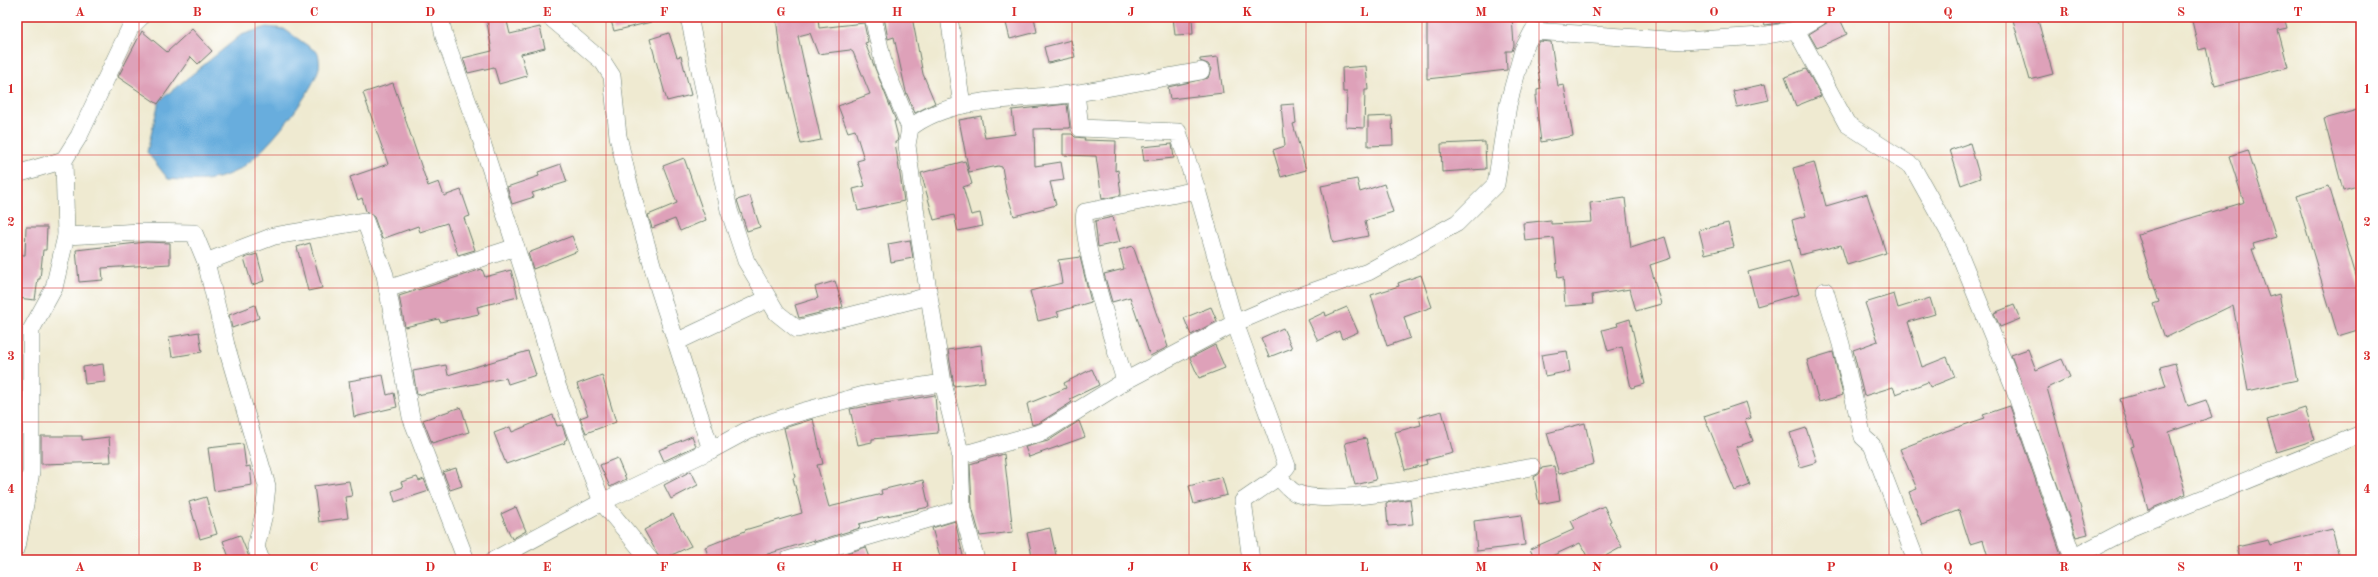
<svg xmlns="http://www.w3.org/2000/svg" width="2378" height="577" font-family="'Old Standard TT',serif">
<rect width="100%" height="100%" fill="#fff"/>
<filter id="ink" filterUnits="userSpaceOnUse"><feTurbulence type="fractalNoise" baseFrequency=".025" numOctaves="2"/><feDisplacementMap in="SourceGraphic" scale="8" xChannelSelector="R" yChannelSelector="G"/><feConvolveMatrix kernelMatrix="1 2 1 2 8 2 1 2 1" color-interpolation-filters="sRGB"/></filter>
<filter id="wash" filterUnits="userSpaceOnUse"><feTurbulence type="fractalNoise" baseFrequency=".012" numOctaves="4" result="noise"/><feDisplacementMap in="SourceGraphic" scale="16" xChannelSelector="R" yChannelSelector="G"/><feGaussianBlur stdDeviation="0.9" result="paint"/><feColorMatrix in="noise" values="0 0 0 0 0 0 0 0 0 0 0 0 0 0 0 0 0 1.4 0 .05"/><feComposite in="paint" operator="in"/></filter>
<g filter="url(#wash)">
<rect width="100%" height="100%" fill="#efead1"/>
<path fill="#67addd" stroke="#437588" d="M267,27l17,2 34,24c1,4 2,11 1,15 -8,28 -57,90 -83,103 -23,12 -43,10 -68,8l-21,-27 12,-51 82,-66z"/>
<g id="blocks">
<g fill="#dea1b9">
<polygon points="486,17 506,17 510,34 540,27 545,48 521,54 527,76 499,84 494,67 468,73 463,58 492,51"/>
<polygon points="610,17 650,17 651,22 614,31"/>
<polygon points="776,17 818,17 819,28 864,23 868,42 865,43 896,121 894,121 898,137 897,142 895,142 904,201 858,211 853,189 865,186 857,161 864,159 855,130 848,132 838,106 870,94 853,52 850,50 818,54 810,33 798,36 821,140 801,144 781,60"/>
<polygon points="884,17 912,17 923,74 935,103 915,113 906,92 894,37 888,39"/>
<polygon points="1034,17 1037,32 1010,39 1006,23"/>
<polygon points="1173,17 1192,17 1193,34 1175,35"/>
<polygon points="1427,17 1512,17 1514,45 1512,51 1506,51 1507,70 1427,79"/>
<polygon points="1537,17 1547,17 1548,22 1537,21"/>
<polygon points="1761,17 1779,17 1780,23 1765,25"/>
<polygon points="1836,17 1839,17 1847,34 1817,48 1809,34"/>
<polygon points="2023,17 2037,17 2053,74 2030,80 2013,20"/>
<polygon points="2191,17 2284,17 2287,28 2278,30 2288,67 2215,86 2206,48 2199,50"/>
<polygon points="192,29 212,51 198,64 191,57 158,104 118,77 142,31 167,52"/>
<polygon points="669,33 677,57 681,56 691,95 667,101 650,39"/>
<polygon points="1071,40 1075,57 1048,63 1044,47"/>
<polygon points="1539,41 1551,42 1558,86 1564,85 1573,136 1541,142 1535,96 1537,96 1537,90 1541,89 1537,62 1537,45"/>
<polygon points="1218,57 1223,93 1170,99 1168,87 1208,78 1211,69 1208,64 1200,61 1200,59"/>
<polygon points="1366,66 1368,90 1365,90 1364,128 1346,127 1347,92 1343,92 1342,68"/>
<polygon points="1806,69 1821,96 1796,106 1785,77"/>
<polygon points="393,83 428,186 439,182 444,196 461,190 470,216 464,218 475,250 458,255 447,223 420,232 418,226 382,239 374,217 366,211 362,198 358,200 350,177 388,164 363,93"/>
<polygon points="1765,84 1769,100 1737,107 1733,91"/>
<polygon points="1067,104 1070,128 1034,129 1035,166 1061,162 1064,180 1050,182 1056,205 1014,216 1006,190 1002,167 998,166 969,172 959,120 981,116 985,138 1015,134 1012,110"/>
<polygon points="1294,104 1296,123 1293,124 1306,170 1281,177 1273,150 1285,146 1281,105"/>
<polygon points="2361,109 2361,185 2343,190 2324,119"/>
<polygon points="1392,116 1393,145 1368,146 1368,117"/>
<polygon points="1063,134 1072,134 1075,137 1085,138 1084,140 1116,141 1115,171 1118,170 1121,195 1102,199 1096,156 1063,155"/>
<polygon points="1485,142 1486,169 1442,172 1441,144"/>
<polygon points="1970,143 1980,178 1961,185 1950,150"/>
<polygon points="1172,144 1174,158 1144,161 1142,147"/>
<polygon points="2248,150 2276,237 2253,244 2255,249 2252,249 2269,297 2279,294 2297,380 2248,391 2233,305 2165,338 2153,304 2159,302 2138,234 2244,202 2229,156"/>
<polygon points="684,158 706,220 680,231 675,219 652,228 648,215 677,203 663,166"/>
<polygon points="965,161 972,184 963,187 971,215 980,213 983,226 958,231 954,215 934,220 921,173"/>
<polygon points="1814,162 1826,206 1867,194 1886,253 1847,265 1841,245 1800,255 1792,220 1806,216 1793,168"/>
<polygon points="561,164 567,182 532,193 534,197 512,204 507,187 539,176 538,172"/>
<polygon points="1357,179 1360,192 1384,184 1393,212 1365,221 1368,236 1333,243 1321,186"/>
<polygon points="2329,186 2361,292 2361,329 2338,336 2296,196"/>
<polygon points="750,196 760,227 747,231 737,200"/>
<polygon points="1625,198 1631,248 1665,237 1671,258 1650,265 1661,304 1636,311 1630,289 1592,295 1593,304 1565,306 1563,277 1558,278 1554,238 1525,241 1523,223 1551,220 1551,224 1592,222 1590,203"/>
<polygon points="1113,217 1120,242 1098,247 1095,221"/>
<polygon points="1728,223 1734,247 1705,254 1699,230"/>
<polygon points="26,227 47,227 46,250 43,250 40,279 38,279 35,300 17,298 17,255 25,255"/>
<polygon points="572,236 578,251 533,269 528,253"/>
<polygon points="910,240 913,258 891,262 888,244"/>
<polygon points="146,242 170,243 170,264 102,268 103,280 79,282 76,250"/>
<polygon points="310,243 322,288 308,291 297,247"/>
<polygon points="1133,246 1168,347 1150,356 1130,297 1112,302 1104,274 1124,269 1119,250"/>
<polygon points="257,254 264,281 252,285 244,258"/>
<polygon points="1080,257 1091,302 1057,312 1059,316 1038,321 1030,291 1062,283 1058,260"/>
<polygon points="1789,261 1799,294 1757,306 1748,272"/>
<polygon points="482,269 485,277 511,270 518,297 477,307 479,314 440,322 439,319 405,327 399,296"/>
<polygon points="1421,275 1432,307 1404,317 1410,338 1387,346 1371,295 1399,286 1398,283"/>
<polygon points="835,281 843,307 799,318 795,305 818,298 815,287"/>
<polygon points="1894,294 1898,308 1930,298 1935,314 1908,322 1922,367 1947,357 1955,377 1930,387 1928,382 1896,394 1893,387 1864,396 1853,350 1878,341 1865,303"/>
<polygon points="255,305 259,318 232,328 229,315"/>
<polygon points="2014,305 2020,319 2000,327 1994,313"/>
<polygon points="1211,307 1217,321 1191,335 1184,318"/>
<polygon points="1347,307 1358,332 1342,339 1339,331 1318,341 1308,320 1325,312 1326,316"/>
<polygon points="1630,319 1645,384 1631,388 1622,347 1608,351 1602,330 1618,326 1617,323"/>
<polygon points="1283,328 1292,348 1269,357 1261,338"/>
<polygon points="199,332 202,352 172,357 169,337"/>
<polygon points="981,345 985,382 954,386 948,350"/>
<polygon points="1215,345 1225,368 1199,378 1190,358"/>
<polygon points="2028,349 2036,370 2062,359 2070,377 2047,388 2088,534 2076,537 2011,355"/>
<polygon points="528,351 536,375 508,384 506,378 417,395 413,371 446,365 448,375"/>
<polygon points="1567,351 1570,371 1545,376 1541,355"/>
<polygon points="1833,352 1843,395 1819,402 1807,360"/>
<polygon points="2175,363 2188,406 2206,400 2212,417 2169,432 2186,494 2148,510 2131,447 2134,446 2120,399 2166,386 2160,367"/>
<polygon points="103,364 105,382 85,384 83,367"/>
<polygon points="1092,369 1099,385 1070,399 1072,402 1039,423 1032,425 1027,404 1066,388 1064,383"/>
<polygon points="383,375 387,395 394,393 397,407 354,417 349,381"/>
<polygon points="602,375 616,422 586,433 580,418 588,415 577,384"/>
<polygon points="935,395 938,433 872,439 872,442 858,445 850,409"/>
<polygon points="1746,402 1751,418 1745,420 1753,441 1736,447 1750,485 1735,491 1704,416"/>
<polygon points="2010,406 2061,554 2046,560 1989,560 1983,540 1970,544 1959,510 1922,525 1909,492 1917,489 1900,449 1946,431 1985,418 1983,415"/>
<polygon points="461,407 469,432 432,443 423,420"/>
<polygon points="2305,408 2315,440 2277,452 2267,420"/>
<polygon points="1442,411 1453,453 1426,460 1427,464 1405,470 1395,432 1421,425 1419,417"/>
<polygon points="553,415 557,426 562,425 567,439 564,441 565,443 506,464 494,433 510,427 512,432"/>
<polygon points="813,419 823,464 817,465 829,507 882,494 881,490 923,480 929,507 877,518 878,519 859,524 860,528 814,542 814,540 748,560 710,560 705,547 745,531 745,530 802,513 793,478 795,477 784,428"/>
<polygon points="1079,421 1085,437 1029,457 1025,447 1048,441"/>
<polygon points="1585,423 1594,464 1559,474 1547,433"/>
<polygon points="1806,428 1817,462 1800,467 1790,433"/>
<polygon points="41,436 82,436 82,440 109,437 111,462 41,464"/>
<polygon points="692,436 696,446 664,461 659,450"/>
<polygon points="1366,438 1376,480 1355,485 1345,443"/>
<polygon points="243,444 246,467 250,466 252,485 214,491 208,448"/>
<polygon points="1004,454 1013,532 980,536 972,507 970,464"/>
<polygon points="617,458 626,479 610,487 600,465"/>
<polygon points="1554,466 1560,500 1539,504 1534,477 1539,474 1542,468"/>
<polygon points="456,468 462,486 450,490 443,472"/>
<polygon points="691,471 698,485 671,499 664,485"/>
<polygon points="417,477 419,481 424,479 429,491 395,502 392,491 403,487 401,482"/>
<polygon points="1222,477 1227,495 1194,504 1189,486"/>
<polygon points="349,481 352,496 345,497 348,518 319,522 314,486"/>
<polygon points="206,497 217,534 200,539 189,502"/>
<polygon points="1410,499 1413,524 1388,526 1386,503"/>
<polygon points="1604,506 1611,521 1609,522 1622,547 1598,560 1589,560 1580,543 1543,560 1535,560 1530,549 1575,529 1571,521"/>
<polygon points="516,507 526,531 512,539 501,514"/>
<polygon points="673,514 691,546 661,560 644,530"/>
<polygon points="1521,515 1525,545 1477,551 1474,521"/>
<polygon points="955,521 964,560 941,560 932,528"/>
<polygon points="1050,528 1057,560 1033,560 1027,533"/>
<polygon points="2332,529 2340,560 2240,560 2237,547 2268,540 2270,545"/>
<polygon points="240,535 249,557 240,560 230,560 223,541"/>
<polygon points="866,547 871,560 849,560 847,553"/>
</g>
</g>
</g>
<g filter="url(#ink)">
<use href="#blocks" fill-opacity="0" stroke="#687a6b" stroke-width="1"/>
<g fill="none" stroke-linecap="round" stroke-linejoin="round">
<defs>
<g id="minor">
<polyline points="440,17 444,36 479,133 535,307 557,385 602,502 650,560"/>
<path d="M550,17l53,45 9,14 6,60 10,44 31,109 52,161 37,-20 53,-18 63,-17 79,-12 17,69 9,1 74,-21 82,-51 110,-58 -38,-133 -112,22c-6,26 31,137 40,169"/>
<polyline points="689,17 729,210 746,261 777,313 797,329 929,296"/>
<polyline points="873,17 884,66 910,128"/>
<polyline points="949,17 962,105"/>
<polyline points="1796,30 1847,124 1912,166 1955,243 2014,388 2073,558"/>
<polyline points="1076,93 1080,128 1178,132 1197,190"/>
<polyline points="17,174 64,160"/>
<polyline points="66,236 141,232 194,233 206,262 226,345 267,486 264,514 256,547 261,560"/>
<polyline points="206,262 274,236 365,221 385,275 411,417 466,560"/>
<polyline points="387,289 516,247"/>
<polyline points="1825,291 1841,344 1863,437 1872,445 1916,560"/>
<polyline points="676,342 767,299"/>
<path d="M943,383l-27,-168 -9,-70 3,-17c43,-34 115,-27 168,-35 41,-7 82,-15 123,-22"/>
<polyline points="960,452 962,509 976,560"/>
<path d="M1278,477c5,4 12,14 18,16 36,17 190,-18 236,-26"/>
<polyline points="17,547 31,472 31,330 54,288 66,236 64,160 79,136 130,28 141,17"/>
<polyline points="494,560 602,502 711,450"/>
<polyline points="788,560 962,509"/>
<polyline points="1251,560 1243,501 1278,477 1287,466 1235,323 1286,301 1368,272 1457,223 1496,184 1508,105 1523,50 1533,31 1683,41 1761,36 1796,30 1819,17"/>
<polyline points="2069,560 2130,528 2361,434"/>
</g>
</defs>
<use href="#minor" stroke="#687a6b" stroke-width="18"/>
<use href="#minor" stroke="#fff" stroke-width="17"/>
</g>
</g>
<path fill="none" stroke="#d62828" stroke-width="1" stroke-opacity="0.55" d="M139,17v543M255,17v543M372,17v543M489,17v543M606,17v543M722,17v543M839,17v543M956,17v543M1072,17v543M1189,17v543M1306,17v543M1422,17v543M1539,17v543M1656,17v543M1772,17v543M1889,17v543M2006,17v543M2123,17v543M2239,17v543M17,155h2344M17,288h2344M17,422h2344"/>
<rect width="2378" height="577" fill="none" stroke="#fff" stroke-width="44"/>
<rect x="22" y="22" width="2334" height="533" fill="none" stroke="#d62828" stroke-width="1.5"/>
<g font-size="13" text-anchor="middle" font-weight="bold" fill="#d62828">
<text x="80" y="16">A</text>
<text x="197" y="16">B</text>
<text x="314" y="16">C</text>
<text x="430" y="16">D</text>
<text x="547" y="16">E</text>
<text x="664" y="16">F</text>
<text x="781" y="16">G</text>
<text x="897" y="16">H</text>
<text x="1014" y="16">I</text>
<text x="1131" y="16">J</text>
<text x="1247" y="16">K</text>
<text x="1364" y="16">L</text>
<text x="1481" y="16">M</text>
<text x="1597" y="16">N</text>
<text x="1714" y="16">O</text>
<text x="1831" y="16">P</text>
<text x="1948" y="16">Q</text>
<text x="2064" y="16">R</text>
<text x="2181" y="16">S</text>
<text x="2298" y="16">T</text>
<text x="11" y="93">1</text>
<text x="2367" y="93">1</text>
<text x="11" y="226">2</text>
<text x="2367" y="226">2</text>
<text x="11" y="360">3</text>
<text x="2367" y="360">3</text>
<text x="11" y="493">4</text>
<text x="2367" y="493">4</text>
<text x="80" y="571">A</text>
<text x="197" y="571">B</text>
<text x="314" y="571">C</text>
<text x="430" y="571">D</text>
<text x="547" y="571">E</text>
<text x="664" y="571">F</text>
<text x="781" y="571">G</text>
<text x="897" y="571">H</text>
<text x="1014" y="571">I</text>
<text x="1131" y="571">J</text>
<text x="1247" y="571">K</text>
<text x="1364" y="571">L</text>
<text x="1481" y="571">M</text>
<text x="1597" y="571">N</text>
<text x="1714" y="571">O</text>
<text x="1831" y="571">P</text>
<text x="1948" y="571">Q</text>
<text x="2064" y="571">R</text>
<text x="2181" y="571">S</text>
<text x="2298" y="571">T</text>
</g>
</svg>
